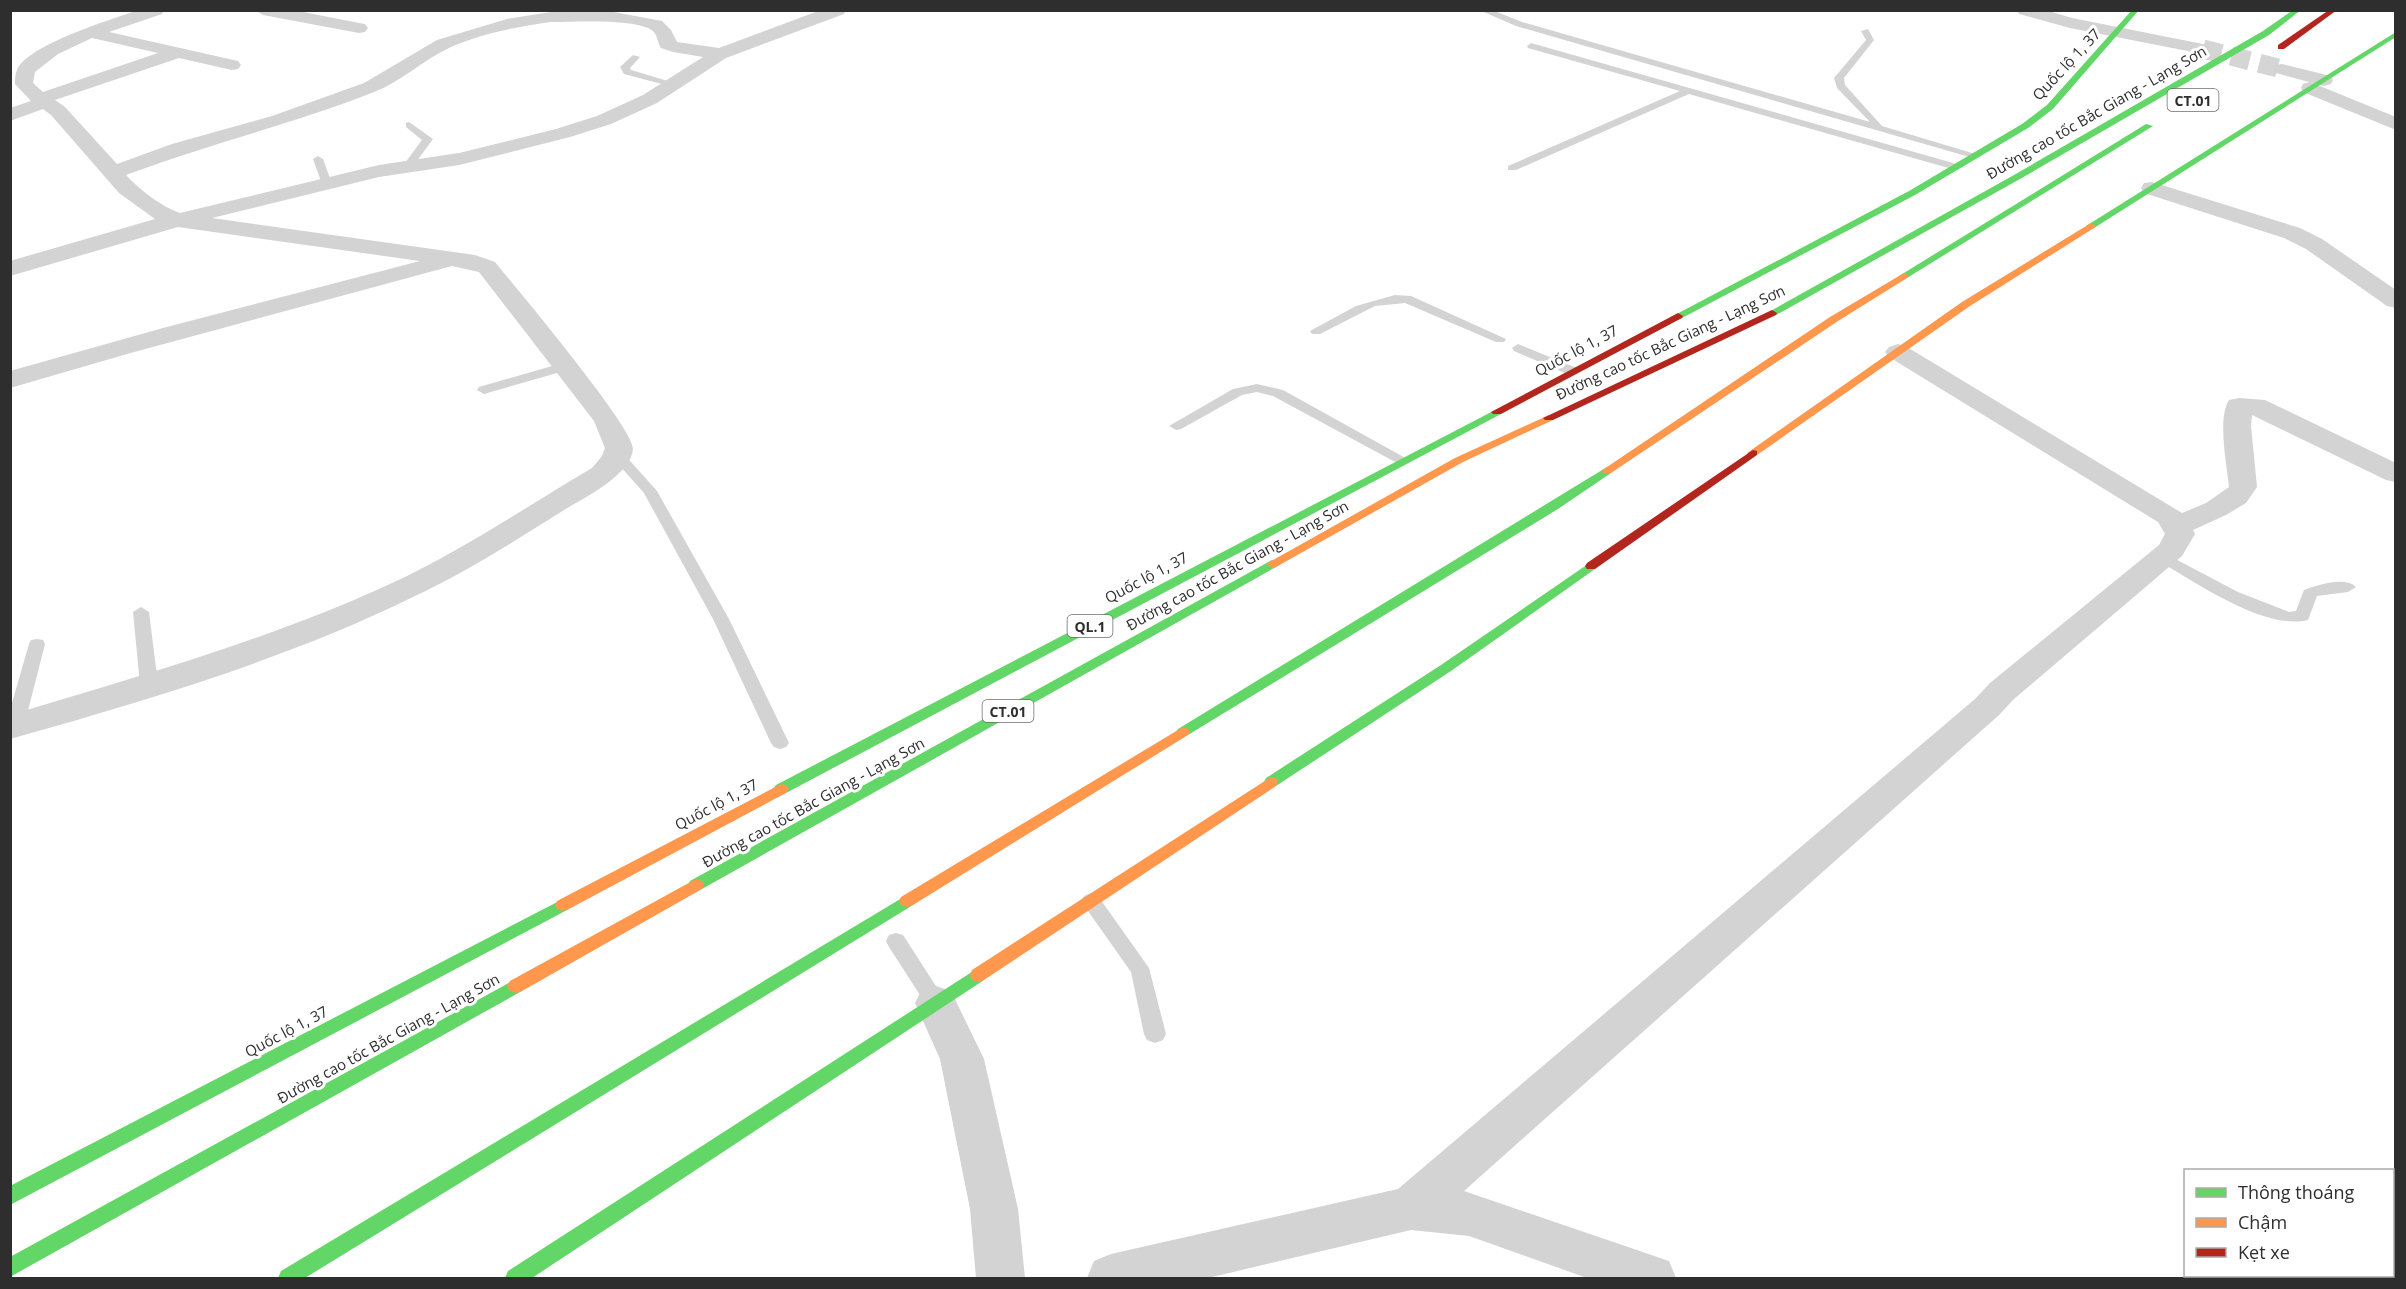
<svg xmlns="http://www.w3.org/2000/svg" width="2406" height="1289" font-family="'Open Sans',sans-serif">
<rect width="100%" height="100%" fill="#fff"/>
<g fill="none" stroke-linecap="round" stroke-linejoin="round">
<polyline stroke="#d5d5d5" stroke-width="19" stroke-dasharray="19 10" stroke-linecap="butt" points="2203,49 2282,69"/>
<g fill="#d3d3d3" fill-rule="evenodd">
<polygon points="1479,10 1492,10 1522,22 1870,122 1837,88 1834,78 1866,40 1861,31 1868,29 1874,40 1844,78 1845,85 1882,126 1982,156 1973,158 1516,26"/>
<polygon points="1531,43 1960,165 1961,167 1952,169 1689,94 1516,170 1508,170 1508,166 1680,91 1528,48 1527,46"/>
<polygon points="633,55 640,57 630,68 631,70 678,84 673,87 624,74 620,67"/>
<polygon points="409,122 433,139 411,169 407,170 402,167 422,140 406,127 406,123"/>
<polygon points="318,156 323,159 332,184 331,186 327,187 322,184 313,159"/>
<polygon points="1395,295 1411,296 1506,339 1504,342 1496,342 1405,303 1375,306 1320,334 1312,334 1310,331 1356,306"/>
<polygon points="1518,344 1577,368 1578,371 1572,375 1567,374 1514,351 1512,348"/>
<polygon points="566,362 572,366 571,369 484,394 477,390 479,387"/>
<polygon points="1257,384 1283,390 1409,460 1407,463 1397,463 1273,396 1257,392 1242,395 1181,429 1176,430 1169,426 1233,389"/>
<polygon points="618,452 623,453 657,491 729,619 789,743 786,747 780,749 774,747 771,743 713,619 644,493 611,456"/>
<path d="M2162,552l76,40 51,20 7,-1 8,-21c13,-5 42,-14 52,-3l-8,5 -31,4 -9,24c-44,11 -114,-39 -151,-60l-3,-3z"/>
<polygon points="141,607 149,612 158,684 155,688 143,688 140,684 133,612"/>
<polygon points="37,639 43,640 45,644 24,726 21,730 10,731 10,710 29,644 31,640"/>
<polygon points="1091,893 1098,896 1149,968 1166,1034 1163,1040 1155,1043 1147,1040 1144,1034 1131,972 1081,901 1084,896"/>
<polygon points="896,933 903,935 943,997 947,1003 943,1009 936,1012 929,1009 889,947 886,941 889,935"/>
</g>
<g fill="#d3d3d3" fill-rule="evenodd">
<path d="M138,10h26l-2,4 -53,18 129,29 3,4 -3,4 -6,1 -53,-12 -124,42 10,7 52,57 55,-20 100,-28 92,-33 73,-43 70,-21 44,-7h63l48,9 9,9 6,12 42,6 102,-38h25l-2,4 -118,44 -69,45 -46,21 -41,13 -111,28 -80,12 -167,41 263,37 20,7c21,26 139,166 138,187 -2,27 -52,50 -72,63 -48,30 -95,60 -146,84 -128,63 -267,104 -405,143v-24c129,-39 259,-75 382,-132 69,-32 134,-76 200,-115l10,-12 3,-8 -11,-27 -115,-149 -27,-6 -325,88 -117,34v-17l153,-43 257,-67 -242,-34 -168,49v-15l145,-42 -36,-26 -68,-78 -8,-6 -33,12v-13l21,-7 -16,-17c0,-4 0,-10 2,-14 10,-25 96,-51 121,-60zM551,22c21,0 87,-4 102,9 5,5 4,11 8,17l12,4 30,5 -60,38 -46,21 -41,13 -97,24 -80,12 -199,48c-20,-7 -40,-23 -54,-38 82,-31 167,-51 248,-83 27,-10 49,-32 75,-44 32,-15 68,-21 102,-26zM92,38l66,15 -115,39 -10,-9 2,-11 23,-18z"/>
<polygon points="255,10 293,10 359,23 365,24 368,28 365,32 359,33 263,15"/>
<polygon points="2017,10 2045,10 2072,18 2203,44 2209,45 2212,49 2209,53 2203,54 2070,28 2019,14"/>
<polygon points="2282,64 2331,76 2333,80 2331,84 2324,86 2276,73 2273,69 2276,65"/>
<polygon points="2310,82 2396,117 2396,130 2303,92 2301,88 2303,84"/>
<polygon points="2152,182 2300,228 2322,239 2396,290 2396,308 2387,306 2306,249 2284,238 2144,193 2141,188 2144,183"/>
<path d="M1898,344l9,3 275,166 24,-10 23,-16c-2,-22 -12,-68 0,-87l10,-2 26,2 131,63v19l-10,-2 -134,-65 -1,11 6,61 -11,16 -20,12 -33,15 2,4 -13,22 -168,143 -15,16 -535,476 205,70 7,17h-89l-118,-42 -58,-6 -203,48h-121l7,-17 17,-7 287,-65 577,-490 15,-16 169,-138 6,-11 -7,-12 -269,-165 -4,-5 4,-5z"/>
<polygon points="936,986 951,991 984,1059 1018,1209 1025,1278 976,1278 970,1209 940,1059 915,1003 921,991"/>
</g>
<g fill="#63d668" fill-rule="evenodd">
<polygon points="2132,10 2139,10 2053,109 2028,128 1915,195 1682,318 1678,319 1673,316 1909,191 2022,124 2047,105"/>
<polygon points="2293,10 2301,10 2269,35 2020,179 1776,315 1768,315 1767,313 2014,175 2263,31"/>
<polygon points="2396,32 2396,37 2094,228 2086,226"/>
<polygon points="2146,124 2153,126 1907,278 1899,276"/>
<polygon points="1497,409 1503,412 1501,414 786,793 776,793 773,789 776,785"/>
<polygon points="1607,467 1613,471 1611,473 1558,509 1188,735 1178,735 1176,732 1178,729"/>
<polygon points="1272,560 1278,564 1276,567 702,889 696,891 690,889 688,885 690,881"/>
<polygon points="1591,562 1595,563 1597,566 1595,569 1451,671 1276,786 1266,786 1264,782 1266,778 1441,665"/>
<polygon points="907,895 913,897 915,901 913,905 305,1278 278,1278 281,1271"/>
<polygon points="563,899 569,901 571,905 569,909 10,1205 10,1186"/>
<polygon points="978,968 984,970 986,975 984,980 532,1278 505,1278 508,1271"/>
<polygon points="516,979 522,981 525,986 522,991 10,1277 10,1257"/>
</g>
<g fill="#ff974d" fill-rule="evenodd">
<polygon points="2091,223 2096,226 2094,228 1970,306 1757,455 1749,455 1747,453 1962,302"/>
<polygon points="1904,273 1907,274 1907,278 1838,321 1611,473 1603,473 1601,471 1830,317"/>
<polygon points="1549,415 1553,416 1553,420 1463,462 1276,567 1272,568 1266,564 1455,458"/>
<polygon points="1183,727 1188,729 1190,732 1188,735 913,905 907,907 901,905 899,901 901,897"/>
<polygon points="1271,777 1276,778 1278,782 1276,786 984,980 978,982 972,980 970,975 972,970"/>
<polygon points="781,784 786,785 789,789 786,793 569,909 563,911 557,909 555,905 557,901"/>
<polygon points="696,879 702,881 704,885 702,889 522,991 516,993 510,991 507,986 510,981"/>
</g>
<g fill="#b3261e" fill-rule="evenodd">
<polygon points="2329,10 2337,10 2284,49 2278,49 2278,45"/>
<polygon points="1772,310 1777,313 1776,315 1553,420 1545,420 1543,418"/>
<polygon points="1678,313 1683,316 1682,318 1501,414 1493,414 1491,412"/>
<polygon points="1753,450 1757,451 1757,455 1595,569 1587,569 1585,566 1587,563"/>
</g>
</g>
<g text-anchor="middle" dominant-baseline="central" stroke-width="6" stroke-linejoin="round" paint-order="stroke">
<g fill="#fff" stroke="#6d6d6d" stroke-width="1.5">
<rect x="2167.5" y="89" width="51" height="22" rx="4.5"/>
<rect x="1067.5" y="615" width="45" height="22" rx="4.5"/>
<rect x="982.5" y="700" width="51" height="22" rx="4.5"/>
</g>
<g font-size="14" font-weight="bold" fill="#2e2e2e">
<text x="2193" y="100">CT.01</text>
<text x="1090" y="626">QL.1</text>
<text x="1008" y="711">CT.01</text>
</g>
<g font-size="15" fill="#2e2e2e" stroke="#fff">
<text transform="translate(2066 64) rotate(-47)">Quốc lộ 1, 37</text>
<text transform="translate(2096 112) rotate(-30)">Đường cao tốc Bắc Giang - Lạng Sơn</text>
<text transform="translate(1670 342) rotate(-25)">Đường cao tốc Bắc Giang - Lạng Sơn</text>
<text transform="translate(1576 350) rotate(-28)">Quốc lộ 1, 37</text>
<text transform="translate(1237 565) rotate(-29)">Đường cao tốc Bắc Giang - Lạng Sơn</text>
<text transform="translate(1146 577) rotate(-28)">Quốc lộ 1, 37</text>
<text transform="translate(813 802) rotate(-29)">Đường cao tốc Bắc Giang - Lạng Sơn</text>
<text transform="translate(716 804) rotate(-28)">Quốc lộ 1, 37</text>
<text transform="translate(286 1031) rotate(-28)">Quốc lộ 1, 37</text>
<text transform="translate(388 1038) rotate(-29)">Đường cao tốc Bắc Giang - Lạng Sơn</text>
</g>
</g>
<rect width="2406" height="1289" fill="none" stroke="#2e2e2e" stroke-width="24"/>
<rect x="2184" y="1169" width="210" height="108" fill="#ffffff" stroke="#ababab" stroke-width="1.5"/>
<rect x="2196" y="1188" width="30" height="9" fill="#63d668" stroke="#ababab" stroke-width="1.5"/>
<text x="2238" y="1199" font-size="18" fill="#2e2e2e">Thông thoáng</text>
<rect x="2196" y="1218" width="30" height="9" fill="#ff974d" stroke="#ababab" stroke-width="1.5"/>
<text x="2238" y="1229" font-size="18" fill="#2e2e2e">Chậm</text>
<rect x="2196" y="1248" width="30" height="9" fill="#b3261e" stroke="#ababab" stroke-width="1.5"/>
<text x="2238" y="1259" font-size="18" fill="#2e2e2e">Kẹt xe</text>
</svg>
